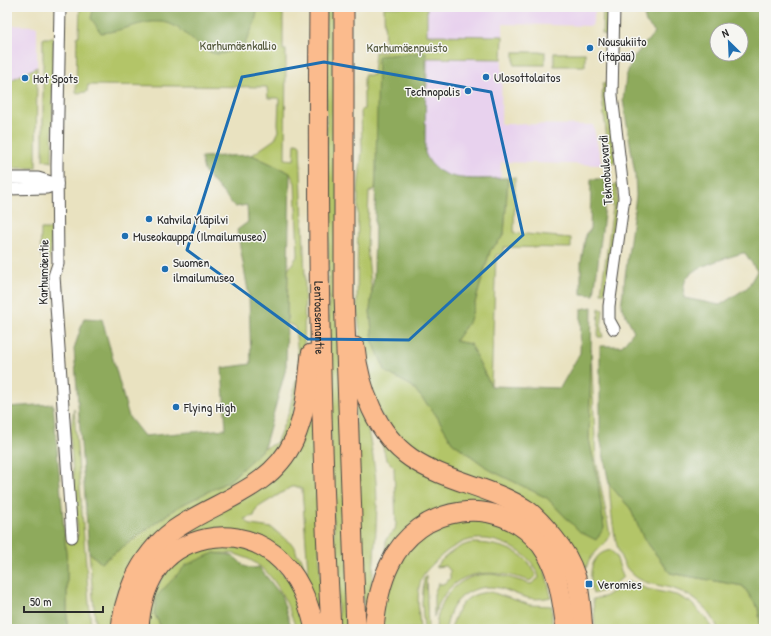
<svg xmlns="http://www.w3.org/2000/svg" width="771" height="636" font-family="'Patrick Hand',sans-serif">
<rect width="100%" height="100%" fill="#f6f6f2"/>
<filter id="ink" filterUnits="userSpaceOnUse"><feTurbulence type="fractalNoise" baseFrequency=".025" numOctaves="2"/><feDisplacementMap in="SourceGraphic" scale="8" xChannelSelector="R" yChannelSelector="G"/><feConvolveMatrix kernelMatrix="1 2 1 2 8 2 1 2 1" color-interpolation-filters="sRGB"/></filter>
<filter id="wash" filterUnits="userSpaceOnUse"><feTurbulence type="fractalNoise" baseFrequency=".012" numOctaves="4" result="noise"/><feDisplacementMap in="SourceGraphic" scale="16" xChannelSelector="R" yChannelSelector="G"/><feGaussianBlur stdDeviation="0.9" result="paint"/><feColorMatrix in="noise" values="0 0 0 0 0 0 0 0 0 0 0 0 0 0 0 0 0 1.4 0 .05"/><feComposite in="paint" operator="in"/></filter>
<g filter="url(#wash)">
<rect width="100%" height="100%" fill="#e9e2c0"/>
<g fill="#e8d2ee">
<polygon points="427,7 596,7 592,26 503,24 503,36 427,35"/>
<polygon points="7,25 37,26 37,67 7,82"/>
<polygon points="427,58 502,59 501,124 593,125 602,165 501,162 499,233 381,231"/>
</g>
<g fill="#b3c568" stroke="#6f784a" fill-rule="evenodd">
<polygon points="80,7 283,7 283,50 286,50 285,159 294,160 295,143 300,144 305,277 304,351 290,436 267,468 184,518 114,614 111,629 96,629 89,552 101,563 176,508 229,481 264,448 276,443 289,412 299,366 295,327 287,323 288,270 298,255 295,183 290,173 252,155 275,139 279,131 278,124 279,98 268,98 267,87 88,85 87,92 76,93 77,36 79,36"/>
<polygon points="325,7 337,7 349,629 339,629 331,469"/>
<path d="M384,7h43v28l76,1 -1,23 -75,-1v29h-45l-7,102 -6,3 -2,56 5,46 -2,16 3,32 13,30 26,14 24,29 16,27 38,28 57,28 33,34 24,-4 -6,-46 -9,-43 2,-90 5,111 14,75c-3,11 -19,16 -24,33l-4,-1 -18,-32 -155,-86 -32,-39 -13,-44 -7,-57 1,-119 4,-40 -1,-40 3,-1v-34h9l2,-23h10z"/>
<polygon points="603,9 608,9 607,36 602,34"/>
<polygon points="45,38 54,38 52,162 43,160 43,39"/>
<rect x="514" y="52" width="31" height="13"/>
<rect x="554" y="53" width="31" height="13"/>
<polygon points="37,67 36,168 7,168 7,82"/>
<polygon points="603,83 606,83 615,162 610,163 602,99"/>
<polygon points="515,177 514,233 571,238 571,248 504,247 502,254 496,255 491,387 470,344 455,341 470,320 490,251 504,235 508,178"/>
<polygon points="617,184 617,210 605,293 601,293 613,208 613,185"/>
<path d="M41,229h10v23l-5,14c-8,-10 -5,-25 -5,-37z"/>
<polygon points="599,308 603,310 601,329 603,337 598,337"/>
<path d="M354,377c12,41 23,84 23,128 -1,41 -6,83 -8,124l-3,-6 -4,-33z"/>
<path d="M312,391l11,236 -41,-72 -78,-20 -74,73 39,-68 91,-52zM291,487h7l4,2 6,81 -2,2 -5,-15 -4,-2 -2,-8 -23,-19 -21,-3 -7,-6 10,-3 3,-8z"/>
<polygon points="74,408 91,629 67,629 67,563 64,535 78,536 70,435"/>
<polygon points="382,443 509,506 556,554 480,506 386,552 386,539 395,530 396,524 394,467 386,459"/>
<path d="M609,484l21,24 13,29 27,36 73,13 15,22 3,21h-43c-6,-18 -24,-33 -41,-39 -20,-7 -36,-3 -51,-23 -13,-19 -15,-60 -17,-83z"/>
<path d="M490,517c12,7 25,13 35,21 16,12 23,41 26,59 -21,5 -29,-1 -48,-8 -20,-6 -43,2 -52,22 -3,6 -4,12 -5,18h-10c1,-33 27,-60 62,-54 11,2 23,6 33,9l8,-6c-5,-26 -45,-44 -69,-38 -13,3 -27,13 -36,23 -5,5 -11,10 -13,17 -5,15 -2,33 -1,49h-40l2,-24 24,-59 40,-26z"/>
<path d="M232,543l35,14 23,24 18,48h-12c-10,-31 -24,-64 -58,-74 -7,-3 -16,-1 -24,-2l-60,60 8,16h-15l-1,-21 23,-43 33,-19z"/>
<path d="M472,543c25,0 56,7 64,33l-6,5c-42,-14 -82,-13 -96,36v-23l4,-10h5l7,-5v-9l-5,-4 -10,1c10,-11 23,-22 37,-24z"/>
<path d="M611,550l5,6 7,21 -14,12 -16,5c-4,-17 -5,-40 18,-44z"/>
<polygon points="426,576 428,629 424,629 422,603 424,579"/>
<polygon points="629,581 647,589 676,595 690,602 707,619 712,629 595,629 593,599 604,597"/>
<path d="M491,592l39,13 22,1v23h-101c7,-23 14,-36 40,-37z"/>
</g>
<g fill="#8eaa5c" stroke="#5c6a44" fill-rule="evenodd">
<path d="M94,7h164l-3,15 -11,24c-8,2 -20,9 -27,8 -22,-4 -34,-31 -56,-32 -20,-2 -39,10 -60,11l-10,-15z"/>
<path d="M642,7h122v187h-2l-1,11 3,1v423h-3l-3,-21 -15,-22 -73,-13 -27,-36 -13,-29 -21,-24 -9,-47v-91h22l12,-15 -13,-25 15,-110 -1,-22 -12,-74 3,-23 6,-18 23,-27 -9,-9zM717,30h24v24h-24zM743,253h2l12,18 -9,16 -28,18 -36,-7c-1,-8 -1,-17 6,-24 10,-9 39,-17 53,-21z"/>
<path d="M426,52l-1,101c13,33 54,25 83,25l-4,57 -14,16 -20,69 -15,21 15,3 21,42 69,2 20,-35 1,-44 11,-2 -3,132 9,43 6,46 -8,12 -16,-8 -33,-34 -57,-28 -38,-28 -16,-27 -24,-29 -26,-14 -13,-30 -3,-32 4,-36 4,-218z"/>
<polygon points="252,155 290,173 286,368 264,448 229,481 176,508 101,563 89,552 74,349 84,318 102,319 129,417 144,436 226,429 222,368 251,364 249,296 237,230 248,222 247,205 235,207 204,171 201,157"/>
<polygon points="591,179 605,179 606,198 594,295 581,294 581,262 586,233 590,231"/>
<polygon points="53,404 67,563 67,629 7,629 7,407"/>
<path d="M214,553c5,1 12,1 16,2 14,6 11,16 29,12l22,28 11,34h-130l-8,-16 3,-17 29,-31z"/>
</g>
</g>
<g filter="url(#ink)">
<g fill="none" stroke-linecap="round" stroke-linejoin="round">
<defs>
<g id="street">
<polyline points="60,7 57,166 58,264 54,276 72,537"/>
<polyline points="614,7 612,95 624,198 609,306 609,320 614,329"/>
<polyline points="7,178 38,178 57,184"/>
<polyline points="7,189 47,188 57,184"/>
</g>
<g id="highway">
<path id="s1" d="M319,7c-2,207 0,415 12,622"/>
<polyline points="344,7 344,295 356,629"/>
<path d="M355,347c4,40 21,87 56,111 35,24 80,28 116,52 11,8 19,18 27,28 9,11 17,24 21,37 6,16 6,37 8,54"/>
<path d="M121,629c1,-16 6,-33 12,-47 9,-20 23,-39 41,-52 41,-29 97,-40 120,-90 12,-26 14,-58 17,-86"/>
<path d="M139,629c1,-20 6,-41 17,-58 24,-35 74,-44 109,-23 29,17 43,50 50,81"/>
<path d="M374,629c2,-22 6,-45 16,-65 28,-60 109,-72 151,-19 18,24 21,56 25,84"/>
</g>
</defs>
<use href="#street" stroke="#484641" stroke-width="13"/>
<use href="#highway" stroke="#484641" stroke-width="21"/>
<use href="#street" stroke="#fff" stroke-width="11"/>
<use href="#highway" stroke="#fbbb8d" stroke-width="19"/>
</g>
</g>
<path fill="none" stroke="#1f6fb2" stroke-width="3" stroke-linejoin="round" d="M324,62l167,30 32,143 -114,105 -101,-1 -121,-89 55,-173z"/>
<g fill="#1f6fb2" stroke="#f6f6f2" stroke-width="1.5">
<circle cx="590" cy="48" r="4"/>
<circle cx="486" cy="77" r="4"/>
<circle cx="25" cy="78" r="4"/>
<circle cx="468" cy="91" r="4"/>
<circle cx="149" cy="219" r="4"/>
<circle cx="125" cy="236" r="4"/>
<circle cx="165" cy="269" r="4"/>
<circle cx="176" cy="407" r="4"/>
<rect x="585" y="580" width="8" height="8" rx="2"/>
</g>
<g text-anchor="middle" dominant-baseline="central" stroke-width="3" stroke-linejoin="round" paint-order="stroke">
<g font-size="13" fill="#2b2b2b" stroke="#f6f6f2" text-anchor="start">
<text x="598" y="41">Nousukiito<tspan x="598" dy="15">(itäpää)</tspan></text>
<text x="494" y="77">Ulosottolaitos</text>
<text x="33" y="78">Hot Spots</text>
<text x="460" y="91" text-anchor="end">Technopolis</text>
<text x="157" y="219">Kahvila Yläpilvi</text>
<text x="133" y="236">Museokauppa (Ilmailumuseo)</text>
<text x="173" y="262">Suomen<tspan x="173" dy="15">ilmailumuseo</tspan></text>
<text x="184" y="407">Flying High</text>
<text x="597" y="584">Veromies</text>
</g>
<g font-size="13" fill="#54593d" stroke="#f6f6f2">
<text x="238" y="45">Karhumäenkallio</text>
<text x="407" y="47">Karhumäenpuisto</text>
</g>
<g font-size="13" fill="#2b2b2b" stroke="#f6f6f2">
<text transform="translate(605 170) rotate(-94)">Teknobulevardi</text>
<text transform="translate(43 272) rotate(-89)">Karhumäentie</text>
<text stroke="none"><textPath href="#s1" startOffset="311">Lentoasemantie</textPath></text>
</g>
</g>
<rect width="771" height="636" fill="none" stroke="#f6f6f2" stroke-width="24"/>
<g transform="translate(729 42) rotate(336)"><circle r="19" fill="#f6f6f2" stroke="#a5a5a2"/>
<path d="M0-3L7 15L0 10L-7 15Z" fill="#1f6fb2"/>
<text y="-6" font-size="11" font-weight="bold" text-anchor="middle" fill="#2b2b2b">N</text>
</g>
<path d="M24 606v6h79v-6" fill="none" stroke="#2b2b2b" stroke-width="2"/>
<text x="30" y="606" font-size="12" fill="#2b2b2b" stroke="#f6f6f2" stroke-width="3" paint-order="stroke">50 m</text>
</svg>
